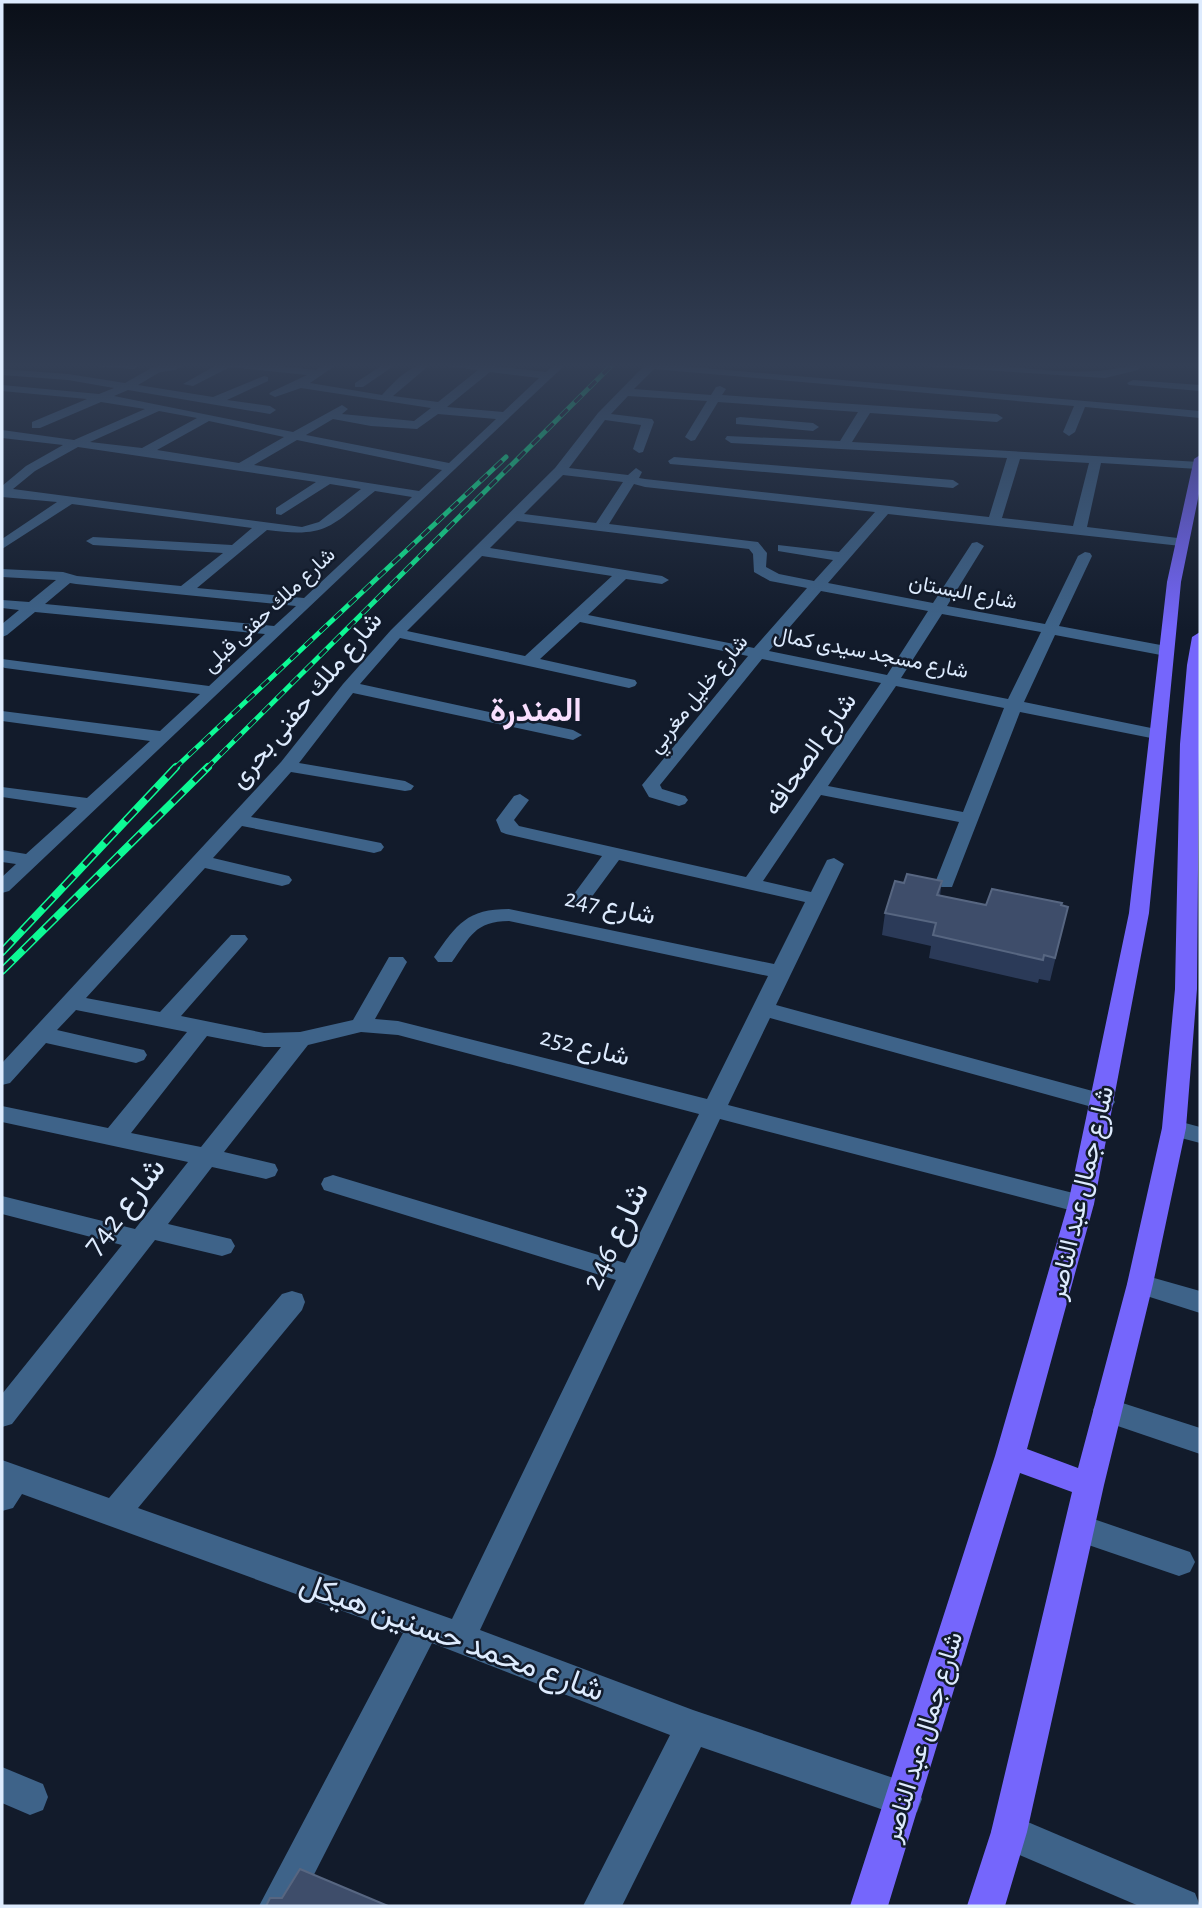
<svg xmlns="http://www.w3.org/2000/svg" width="1202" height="1908" font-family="'Alegreya Sans',Vazirmatn,sans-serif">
<rect width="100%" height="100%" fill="#121b2b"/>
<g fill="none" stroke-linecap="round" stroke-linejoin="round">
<g fill="#3e6389" fill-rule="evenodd">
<polygon points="87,363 131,363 139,366 134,369 92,366"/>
<path d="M175,363h13l-13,7 -15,2 -22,13 75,12 51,-21 4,1v4l-41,19 43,6 6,4 -6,4 -142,-24 -14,6 179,36 49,-27 6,4 -6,5 72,7 17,-13 -130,-20 -26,9 -6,-3 2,-2 36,-17 -77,-8 -37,19 -10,-2 37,-21h31l65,7 11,-7h12l-29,20 72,12c14,-15 29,-32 50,-32l-39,33 45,6 40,-32 -33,-4 -5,-3h27l79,9 10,-9h11l-558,528 -7,2v-16l14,-13 -14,-2v-12l24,4 51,-46 -75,-11v-10l85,11 63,-57 -148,-20v-10l158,20 40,-37 -195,-26 -3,-1v-8l207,27 56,-52 -230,-22 -28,23 -5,2v-13l17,-14 -17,-2v-8l27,2 27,-22 -54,-3v-8l61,3 14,4 104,10 42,-33 -130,-8 -7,-4 7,-4 139,8 20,-17 -180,-24 -70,45v-10l55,-37 -55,-5v-11l24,-20 37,-21 -61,-7v-8l72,10 71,-31 -44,-7 -61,26h-8v-6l55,-23 -85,-8v-6l97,9 15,-6 -46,-8 -66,-5v-6l66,5 57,9 28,-16zM490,372l49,6 -36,34 -56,-5zM159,411l38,7 -55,30 -52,-6zM438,414l58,5 -47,44 -143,-28 27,-16 38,7 46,3zM209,421l75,16 -45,26 -82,-13zM297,440l145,30 -23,21 -165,-26zM78,447l238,35 -40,26v6l5,1 49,-31 31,5 -42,33 -17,5 -289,-38 22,-18zM375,491l37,6 -108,101 -107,-10 70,-58c60,8 63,-3 108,-39zM70,583l6,1 220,22 -22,20 -229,-22z"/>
<polygon points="386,363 398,363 363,387 355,387 355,383"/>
<path d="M647,363l553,48v7l-115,-11 -10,25 -6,4 -6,-4 11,-26 -420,-37 -20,20 77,6 5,-8 4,-1 6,3 -4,6 275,19 6,4 -6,4 -127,-9 -18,29 348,20 -2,7 -97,-6 -14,64 99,12v6l-5,1 -293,-32 -60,69 105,20 39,-60 5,-1 7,4 -37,60 98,18 33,-68 7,-4 5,1 2,3 -33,70 107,20 8,5 -8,5 -111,-21 -31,67 132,27 9,5 -9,5 -136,-27 -68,175h-14l-3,-4 24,-61 -138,-27 -58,86 48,11 16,-32 7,-2 10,6 -68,141 335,91 4,6 -4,6 -8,2 -333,-92 -42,87 353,90 9,2 4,7 -4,7 -9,2 -361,-94 -240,511 213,80 224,76 5,13 -5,13 -13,5 -203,-70 -79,159h-39l87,-171 -238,-92 -134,263h-39l144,-273 -381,-139 -9,14 -11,3v-51l107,38 173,-204 10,-3 10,3 3,8 -3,8 -164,198 314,111 164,-339 -292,-90 -3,-6 3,-6 9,-3 292,88 74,-149 -301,-79 -37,-3 -53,13 -84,107 51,12 3,6 -3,6 -9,3 -54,-12 -44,57 63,15 4,7 -4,7 -9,3 -67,-16 -143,184 -10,3v-33l120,-149 -120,-31v-18l133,33 53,-67 -186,-40v-16l106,22 79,-96 -111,-22 -19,20 87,20 3,5 -3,5 -8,3 -90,-20 -36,40 -8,2v-22l279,-301 62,-78 48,-54 164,-162 43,-55zM628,396l79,5 -22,36 6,4 4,-1 23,-38 140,10 -18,29 -113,-5 -2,3 6,4 276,15 -18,59 -344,-38 -6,-1 3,-6 -6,-4 -8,7 -59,-7 36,-48 36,5 -8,24 6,4 4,-1 11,-30 -2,-3 -41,-5zM1020,459l69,4 -16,63 -71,-8zM563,475l60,7 -27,41 -72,-9zM634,484l11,3 230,25 -36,40 -61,-7v6l55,9 -19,21 -35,-7 -13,-7 1,-14 -9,-11 -149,-18zM517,521l232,28 4,5 1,18 16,9 37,7 -53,60 -166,-33 38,-36 36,5 7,-4 -7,-4 -172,-28zM482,556l130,20 -87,80 -118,-25zM821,591l107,20 -41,64 -118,-24zM942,614l99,18 -33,67 -107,-21zM580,622l168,34 -106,129 7,12 30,9 6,-2 3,-4 -3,-4 -23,-7 -2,-4 102,-126 119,24 -135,194 -227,-51 -5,-6 15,-20 -9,-6 -6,2 -18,24 5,12 5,2 96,22 -31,42 3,4h14l31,-42 186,42 -31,62 -265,-55c-42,0 -52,15 -75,48l4,5h14c18,-25 23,-41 57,-41l259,55 -61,123 -309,-78 -23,-2 32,-57 -4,-5h-14l-36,63 -53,12 -36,1 -83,-17 64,-73 3,-4 -3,-4h-14l-71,77 -74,-14 119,-130 77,18 7,-2 3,-4 -3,-4 -76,-18 29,-32 132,27 7,-2 3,-4 -3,-4 -130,-26 40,-45 114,19 6,-1 3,-4 -9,-5 -106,-18 54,-70 220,47 9,-5 -9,-5 -213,-46 40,-46 229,50 6,-2 2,-3 -2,-3 -95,-21zM896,686l108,22 -41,104 -135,-26zM207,1036l57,11h17l-80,100 -70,-14z"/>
<path d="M918,363c68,-6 145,19 212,3l2,-3h10l-4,7 -33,8 -182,-12z"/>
<polygon points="1133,380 1200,385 1200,391 1129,385 1127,383"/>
<polygon points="740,417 813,423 819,427 813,431 736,424 736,418"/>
<polygon points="674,457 953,480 959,484 953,488 670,464 668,461"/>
<polygon points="1174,1120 1200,1127 1200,1143 1166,1134 1162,1128 1166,1122"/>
<polygon points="1140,1274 1200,1291 1200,1313 1131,1291 1127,1284 1131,1277"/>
<polygon points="1107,1398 1200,1428 1200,1454 1097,1419 1093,1410 1097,1401"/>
<polygon points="1079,1514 1190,1552 1195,1562 1190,1572 1179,1576 1068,1538 1064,1528 1068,1518"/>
<polygon points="2,1767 43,1784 48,1797 43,1810 30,1815 2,1803"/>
<polygon points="1009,1814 1195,1893 1200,1906 1139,1906 996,1845 991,1832 996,1819"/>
</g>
<polygon fill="#7566fc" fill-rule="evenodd" points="1200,455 1200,489 1181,582 1149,913 1094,1204 1027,1449 1078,1468 1127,1284 1162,1128 1175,989 1180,744 1187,665 1192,637 1200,632 1197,989 1186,1128 1153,1284 1104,1485 1027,1832 1005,1906 967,1906 991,1832 1072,1492 1020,1473 888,1906 850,1906 995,1456 1068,1204 1129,913 1167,582 1194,459"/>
<defs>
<g id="rail-far1">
<polyline points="174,769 506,457"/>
<polyline points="206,769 614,363"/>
</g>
<g id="rail">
<polyline points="2,952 176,767"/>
<polyline points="2,971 208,767"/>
</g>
</defs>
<use href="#rail-far1" stroke="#0dfa95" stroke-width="5"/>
<use href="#rail" stroke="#0dfa95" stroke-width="8"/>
<use href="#rail-far1" stroke="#121b2b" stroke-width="3.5" stroke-dasharray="10" stroke-linecap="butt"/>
<use href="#rail" stroke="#121b2b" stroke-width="5" stroke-dasharray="15" stroke-linecap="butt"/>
</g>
<polygon fill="#2b3a58" points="942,881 940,896 986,905 1061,905 1068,907 1050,981 1039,979 1038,983 929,958 931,946 882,935 885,913"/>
<g fill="#3e4d6a" stroke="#576681" stroke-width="2">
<polygon points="907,874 942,881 937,895 986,905 992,889 1062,903 1061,905 1068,907 1055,958 1044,955 1043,960 933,935 936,923 885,913 895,881 904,883"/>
<polygon points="300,1869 388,1906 266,1906 270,1898 282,1898"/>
</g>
<linearGradient id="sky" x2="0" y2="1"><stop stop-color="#0a0f18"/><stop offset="0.58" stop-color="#333f55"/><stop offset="1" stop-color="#333f55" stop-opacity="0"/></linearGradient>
<rect width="1202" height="630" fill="url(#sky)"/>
<g text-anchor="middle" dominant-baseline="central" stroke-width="5" stroke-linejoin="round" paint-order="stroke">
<g font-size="21" fill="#ddebfe" stroke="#121b2b">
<text transform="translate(963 592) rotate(11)">شارع البستان</text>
<text transform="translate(269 610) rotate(-43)">شارع ملك حفنى قبلى</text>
<text transform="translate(871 653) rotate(11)">شارع مسجد سيدى كمال</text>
<text transform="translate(698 694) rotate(-51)">شارع خليل مغربي</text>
</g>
<g font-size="26" fill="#ddebfe" stroke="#121b2b">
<text transform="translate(306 700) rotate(-50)">شارع ملك حفنى بحرى</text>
<text transform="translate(810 754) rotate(-55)">شارع الصحافه</text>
<text transform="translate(610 907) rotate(12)">شارع 247</text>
<text transform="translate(585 1047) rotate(14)">شارع 252</text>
<text transform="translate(1081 1193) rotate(-77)">شارع جمال عبد الناصر</text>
<text transform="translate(923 1737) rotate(-73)">شارع جمال عبد الناصر</text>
</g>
<g font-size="32" fill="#ddebfe" stroke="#121b2b">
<text transform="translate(124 1206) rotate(-52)">شارع 742</text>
<text transform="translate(615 1236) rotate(-64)">شارع 246</text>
<text transform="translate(452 1637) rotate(20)">شارع محمد حسنين هيكل</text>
</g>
<g font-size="33" font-weight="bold" fill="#f9dffe" stroke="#121b2b">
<text x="536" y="711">المندرة</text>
</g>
</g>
<rect width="1202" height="1908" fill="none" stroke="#ddebfe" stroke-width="7"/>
</svg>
